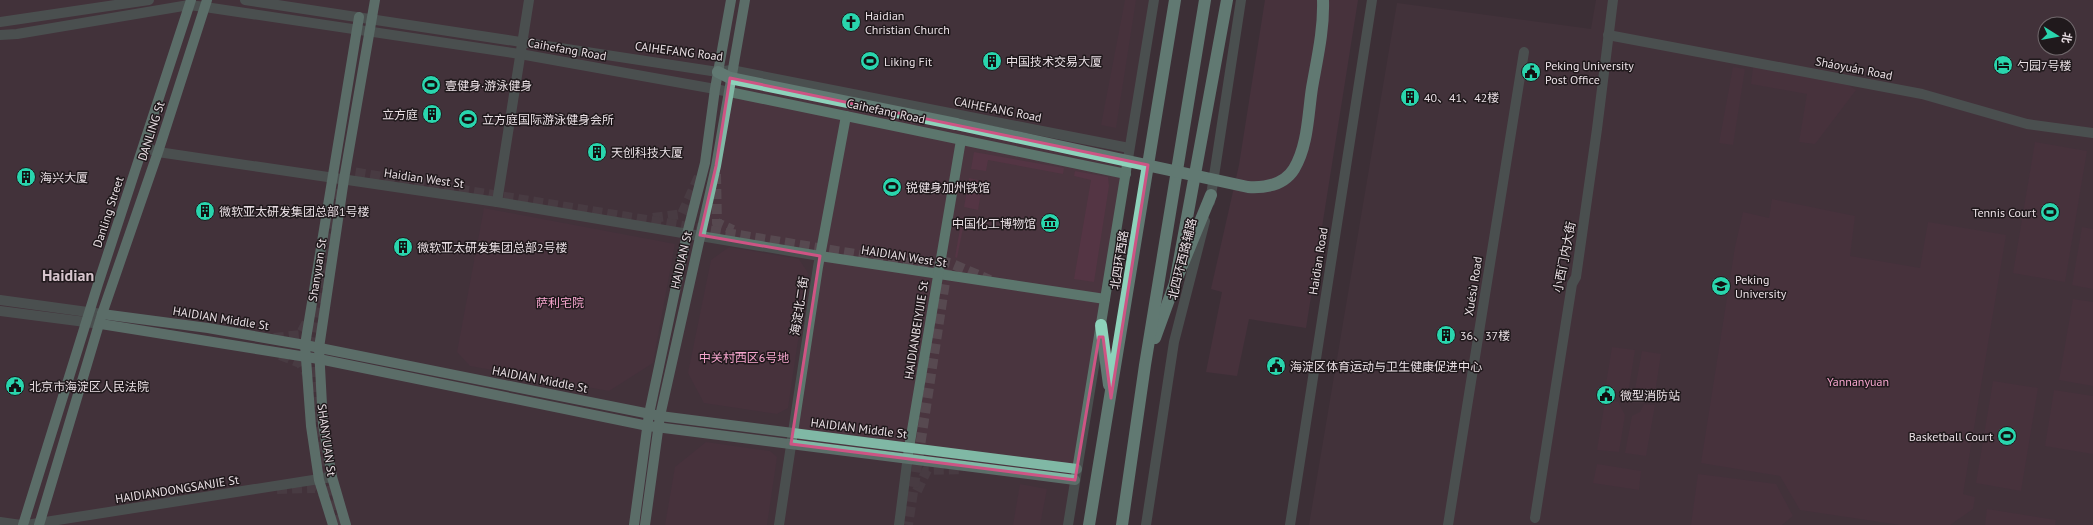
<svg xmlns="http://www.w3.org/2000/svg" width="2093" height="525" font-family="'PT Sans','Noto Sans SC',sans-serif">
<rect width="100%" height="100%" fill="#3d2f36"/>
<g fill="#4a353f" fill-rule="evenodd">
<polygon points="0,0 1154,0 1071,525 0,525"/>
<path d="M1596,0h497v525h-784l88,-522 194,26zM2045,24h24v24h-24z"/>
</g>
<g fill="#543544">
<polygon points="1125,0 1136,0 1116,128 1101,125"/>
<polygon points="1265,0 1358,0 1306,328 1249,319 1237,376 1206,372 1222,292 1211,289 1239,165"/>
<polygon points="1733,67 1745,69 1733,145 1719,143"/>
<polygon points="1753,67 1846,84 1856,90 1815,144 1799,142 1807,94 1751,84"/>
<polygon points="2035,142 2087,151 2065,282 2013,273"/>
<polygon points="974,152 1064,168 1063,174 988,160 986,171 971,169"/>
<polygon points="1075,171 1108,177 1109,186 1094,282 1074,279 1091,180 1074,176"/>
<polygon points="969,178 983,181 978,210 964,207"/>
<polygon points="1772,199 1855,216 1850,256 1920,268 1928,222 2006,235 1963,494 1975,497 1973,509 1950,525 1900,525 1800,510 1780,476 1701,463 1735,247 1743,212 1769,218"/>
<polygon points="484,208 675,244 653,363 609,391 470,366 457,352"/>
<polygon points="962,217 965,218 957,258 955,257"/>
<polygon points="2082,227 2093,229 2093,289 2072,285"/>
<polygon points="729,247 799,259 808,273 788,408 777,414 704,403 688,373 711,260"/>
<polygon points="2073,299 2093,302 2093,386 2059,380"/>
<polygon points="1612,347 1635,350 1629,388 1620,393 1605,390"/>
<polygon points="1642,351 1661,354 1654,399 1644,396 1640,390 1635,389"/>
<polygon points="1993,381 2038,388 2021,491 1976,483"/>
<polygon points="2054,390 2093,396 2093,454 2045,446"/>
<polygon points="1605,401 1618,402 1625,415 1619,452 1597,450"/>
<polygon points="1644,404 1655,405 1646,456 1625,453 1632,416 1640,412"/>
<polygon points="706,442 770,451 777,457 767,525 665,525 675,467"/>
<polygon points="1597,464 1641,471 1639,490 1593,483"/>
<polygon points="1698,474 1776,484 1793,516 1782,525 1691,525"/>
<polygon points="1020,484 1047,489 1040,525 1013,525"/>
<polygon points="1987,509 2056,520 2055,525 1985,525"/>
</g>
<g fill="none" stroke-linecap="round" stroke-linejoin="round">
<g stroke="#574950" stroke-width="10" stroke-dasharray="10 5" stroke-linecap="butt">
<polyline points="716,174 717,223 733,230"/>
<polyline points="653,218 682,214 700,174"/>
<polyline points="940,261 950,263 990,280"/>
<polyline points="274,338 300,335 308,320"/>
<polyline points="280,355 300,363 309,377"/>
<polyline points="277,489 315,488 328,497"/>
<polyline points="917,491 927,470 964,469"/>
<polyline points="337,525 317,424 312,341 340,170 947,269 908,525"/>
</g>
<g stroke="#5c766d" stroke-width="10">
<polyline points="245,0 718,72 731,70 1129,148"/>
<polyline points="0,22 149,0"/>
<polyline points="0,35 17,34 189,5 205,7 520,54 715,89 1126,174"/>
<polyline points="1608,35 1922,94 2027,124 2093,133"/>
<polyline points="144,147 158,152 497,202 820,256 1105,299"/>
<polyline points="497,202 529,0"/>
<polyline points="1210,202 1241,0"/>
<polyline points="0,300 102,314"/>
<polyline points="0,311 101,324"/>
<polyline points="1535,518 1572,284 1576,277 1597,129 1613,0"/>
<polyline points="0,522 21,525"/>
<polyline points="26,525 332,477"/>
<polyline points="779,525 818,267 846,116"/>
<polyline points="899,525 909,448 961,140"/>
<polyline points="1068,525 1154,0"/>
<polyline points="1146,525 1174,342 1205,221"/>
<polyline points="1290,525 1372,0"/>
<polyline points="1448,525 1524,52"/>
</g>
<g stroke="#80b8a5" stroke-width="10">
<polyline points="102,314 208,328 305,345 660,416 1077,469"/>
<polyline points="101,324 319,359 648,426 1075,480"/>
<polyline points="23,525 98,284 191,0"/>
<polyline points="39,525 102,314 158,152 207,0"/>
<polyline points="333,525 319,480 311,426 305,345 359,17"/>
<polyline points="346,525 332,477 323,424 319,348 344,179 375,0"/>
<polyline points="634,525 649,414 687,234 705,163 715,89 731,0"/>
<polyline points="645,525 660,416 716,166 745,0"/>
</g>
<g stroke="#8ed2bb" stroke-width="12">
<polyline points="718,72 730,78 956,124"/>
<polyline points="1175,283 1227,0"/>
<polyline points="1101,325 1109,385"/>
<polyline points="1155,338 1175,283 1211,195"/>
<polyline points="1089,525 1175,0"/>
<polyline points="1122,525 1145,365 1205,0"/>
</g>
<path stroke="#8ed2bb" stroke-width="12" d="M956,124l292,63c17,1 36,-2 46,-18 14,-23 14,-55 18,-81 5,-29 12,-58 11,-88"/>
</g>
<path d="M0 0H2093V525H0ZM730,78l418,87 -37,233 -8,-61h-4l-24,143 -284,-36 29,-188 -120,-21 16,-69z" fill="#3d2f36" fill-opacity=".55" fill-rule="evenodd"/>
<path fill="none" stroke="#ce5484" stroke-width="3" stroke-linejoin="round" d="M730,78l418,87 -37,233 -8,-61h-4l-24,143 -284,-36 29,-188 -120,-21 16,-69z"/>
<defs>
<symbol id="church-disc" viewBox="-11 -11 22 22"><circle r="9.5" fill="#29d5ad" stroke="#20191c"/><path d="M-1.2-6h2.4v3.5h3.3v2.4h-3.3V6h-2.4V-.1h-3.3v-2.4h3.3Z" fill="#111"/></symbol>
<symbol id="stadium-disc" viewBox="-11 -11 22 22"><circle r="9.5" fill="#29d5ad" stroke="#20191c"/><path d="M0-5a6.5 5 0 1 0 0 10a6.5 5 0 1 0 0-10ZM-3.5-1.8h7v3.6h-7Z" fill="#111"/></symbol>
<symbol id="building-disc" viewBox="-11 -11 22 22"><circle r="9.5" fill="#29d5ad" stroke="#20191c"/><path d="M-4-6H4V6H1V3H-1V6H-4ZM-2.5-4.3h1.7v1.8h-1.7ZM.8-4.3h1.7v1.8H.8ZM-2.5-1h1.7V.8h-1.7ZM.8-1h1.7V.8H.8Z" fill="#111"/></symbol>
<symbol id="hotel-disc" viewBox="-11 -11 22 22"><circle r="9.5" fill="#29d5ad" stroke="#20191c"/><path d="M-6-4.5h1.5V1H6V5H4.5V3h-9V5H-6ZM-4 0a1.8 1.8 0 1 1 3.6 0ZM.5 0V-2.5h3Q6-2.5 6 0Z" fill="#111"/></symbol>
<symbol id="civic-disc" viewBox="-11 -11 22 22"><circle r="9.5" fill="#29d5ad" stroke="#20191c"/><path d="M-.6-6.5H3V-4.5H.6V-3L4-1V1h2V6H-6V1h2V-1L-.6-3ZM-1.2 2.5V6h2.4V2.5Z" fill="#111"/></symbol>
<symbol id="museum-disc" viewBox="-11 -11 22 22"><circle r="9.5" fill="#29d5ad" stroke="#20191c"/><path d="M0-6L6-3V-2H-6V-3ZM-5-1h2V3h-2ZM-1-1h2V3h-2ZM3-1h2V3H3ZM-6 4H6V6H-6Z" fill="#111"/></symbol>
<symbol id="university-disc" viewBox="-11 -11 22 22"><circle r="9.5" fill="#29d5ad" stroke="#20191c"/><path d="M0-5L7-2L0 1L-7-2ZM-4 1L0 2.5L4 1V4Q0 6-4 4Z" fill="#111"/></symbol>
</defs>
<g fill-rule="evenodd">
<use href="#church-disc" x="840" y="11" width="22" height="22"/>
<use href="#stadium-disc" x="859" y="50" width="22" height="22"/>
<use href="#building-disc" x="981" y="50" width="22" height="22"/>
<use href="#hotel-disc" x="1992" y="54" width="22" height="22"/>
<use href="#civic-disc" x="1520" y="61" width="22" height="22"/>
<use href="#stadium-disc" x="420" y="74" width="22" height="22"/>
<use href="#building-disc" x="1399" y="86" width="22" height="22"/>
<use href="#building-disc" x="421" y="103" width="22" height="22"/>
<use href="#stadium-disc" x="457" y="108" width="22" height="22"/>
<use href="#building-disc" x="586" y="141" width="22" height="22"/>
<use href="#building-disc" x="15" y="166" width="22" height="22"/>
<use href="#stadium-disc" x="881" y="176" width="22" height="22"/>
<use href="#building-disc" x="194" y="200" width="22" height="22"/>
<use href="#stadium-disc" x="2039" y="201" width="22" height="22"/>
<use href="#museum-disc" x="1039" y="212" width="22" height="22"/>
<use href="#building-disc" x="392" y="236" width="22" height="22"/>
<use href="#university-disc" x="1710" y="275" width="22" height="22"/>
<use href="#building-disc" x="1435" y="324" width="22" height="22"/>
<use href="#civic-disc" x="1265" y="355" width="22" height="22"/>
<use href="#civic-disc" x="4" y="375" width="22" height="22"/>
<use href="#civic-disc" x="1595" y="384" width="22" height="22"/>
<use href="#stadium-disc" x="1996" y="425" width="22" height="22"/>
</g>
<g text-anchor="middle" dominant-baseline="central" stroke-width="3" stroke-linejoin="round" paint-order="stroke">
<g font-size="12" fill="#e9dfe4" stroke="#20191c" text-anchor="start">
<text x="865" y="15">Haidian<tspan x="865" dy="14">Christian Church</tspan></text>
<text x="884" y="61">Liking Fit</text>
<text x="1006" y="61">中国技术交易大厦</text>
<text x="1545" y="65">Peking University<tspan x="1545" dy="14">Post Office</tspan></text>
<text x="2017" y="65">勺园7号楼</text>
<text x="445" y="85">壹健身·游泳健身</text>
<text x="1424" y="97">40、41、42楼</text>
<text x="418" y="114" text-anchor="end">立方庭</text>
<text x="482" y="119">立方庭国际游泳健身会所</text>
<text x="611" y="152">天创科技大厦</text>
<text x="40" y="177">海兴大厦</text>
<text x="906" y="187">锐健身加州铁馆</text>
<text x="219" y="211">微软亚太研发集团总部1号楼</text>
<text x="2036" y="212" text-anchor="end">Tennis Court</text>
<text x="1036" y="223" text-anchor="end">中国化工博物馆</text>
<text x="417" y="247">微软亚太研发集团总部2号楼</text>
<text x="1735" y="279">Peking<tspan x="1735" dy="14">University</tspan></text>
<text x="1460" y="335">36、37楼</text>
<text x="1290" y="366">海淀区体育运动与卫生健康促进中心</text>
<text x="29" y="386">北京市海淀区人民法院</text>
<text x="1620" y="395">微型消防站</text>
<text x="1993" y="436" text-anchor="end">Basketball Court</text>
</g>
<g font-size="12" fill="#e9dfe4" stroke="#20191c">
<text transform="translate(567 49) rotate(10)">Caihefang Road</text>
<text transform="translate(679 51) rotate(7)">CAIHEFANG Road</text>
<text transform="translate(1854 68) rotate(11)">Sháoyuán Road</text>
<text transform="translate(998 109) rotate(11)">CAIHEFANG Road</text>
<text transform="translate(886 111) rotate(12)">Caihefang Road</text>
<text transform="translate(151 131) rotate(-72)">DANLING St</text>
<text transform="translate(424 178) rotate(8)">Haidian West St</text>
<text transform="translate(108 212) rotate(-72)">Danling Street</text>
<text transform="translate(904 256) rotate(9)">HAIDIAN West St</text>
<text transform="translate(1564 257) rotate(-79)">小西门内大街</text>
<text transform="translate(1182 259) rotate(-76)">北四环西路辅路</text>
<text transform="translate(681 260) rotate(-77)">HAIDIAN St</text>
<text transform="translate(1119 260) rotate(-81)">北四环西路</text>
<text transform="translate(1318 261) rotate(-81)">Haidian Road</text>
<text transform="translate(317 270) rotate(-81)">Shanyuan St</text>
<text transform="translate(1473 286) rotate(-81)">Xuésù Road</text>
<text transform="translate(799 306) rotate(-81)">海淀北二街</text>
<text transform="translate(221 318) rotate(9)">HAIDIAN Middle St</text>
<text transform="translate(916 330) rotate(-81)">HAIDIANBEIYIJIE St</text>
<text transform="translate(540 379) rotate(11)">HAIDIAN Middle St</text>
<text transform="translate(859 428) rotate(7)">HAIDIAN Middle St</text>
<text transform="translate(327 440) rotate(82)">SHANYUAN St</text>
<text transform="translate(177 489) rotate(-9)">HAIDIANDONGSANJIE St</text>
</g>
<g font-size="12" fill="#f6a6ce" stroke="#20191c">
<text x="560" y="302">萨利宅院</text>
<text x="744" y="357">中关村西区6号地</text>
<text x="1858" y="381">Yannanyuan</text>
</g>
<g font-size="16" font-weight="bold" fill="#d7c5cd" stroke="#20191c">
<text x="68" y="275">Haidian</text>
</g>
</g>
<g transform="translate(2057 36) rotate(101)"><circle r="19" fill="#20191c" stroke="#70686c"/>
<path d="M0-3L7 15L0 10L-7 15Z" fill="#29d5ad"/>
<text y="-6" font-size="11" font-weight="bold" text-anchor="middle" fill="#e9dfe4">北</text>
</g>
</svg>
